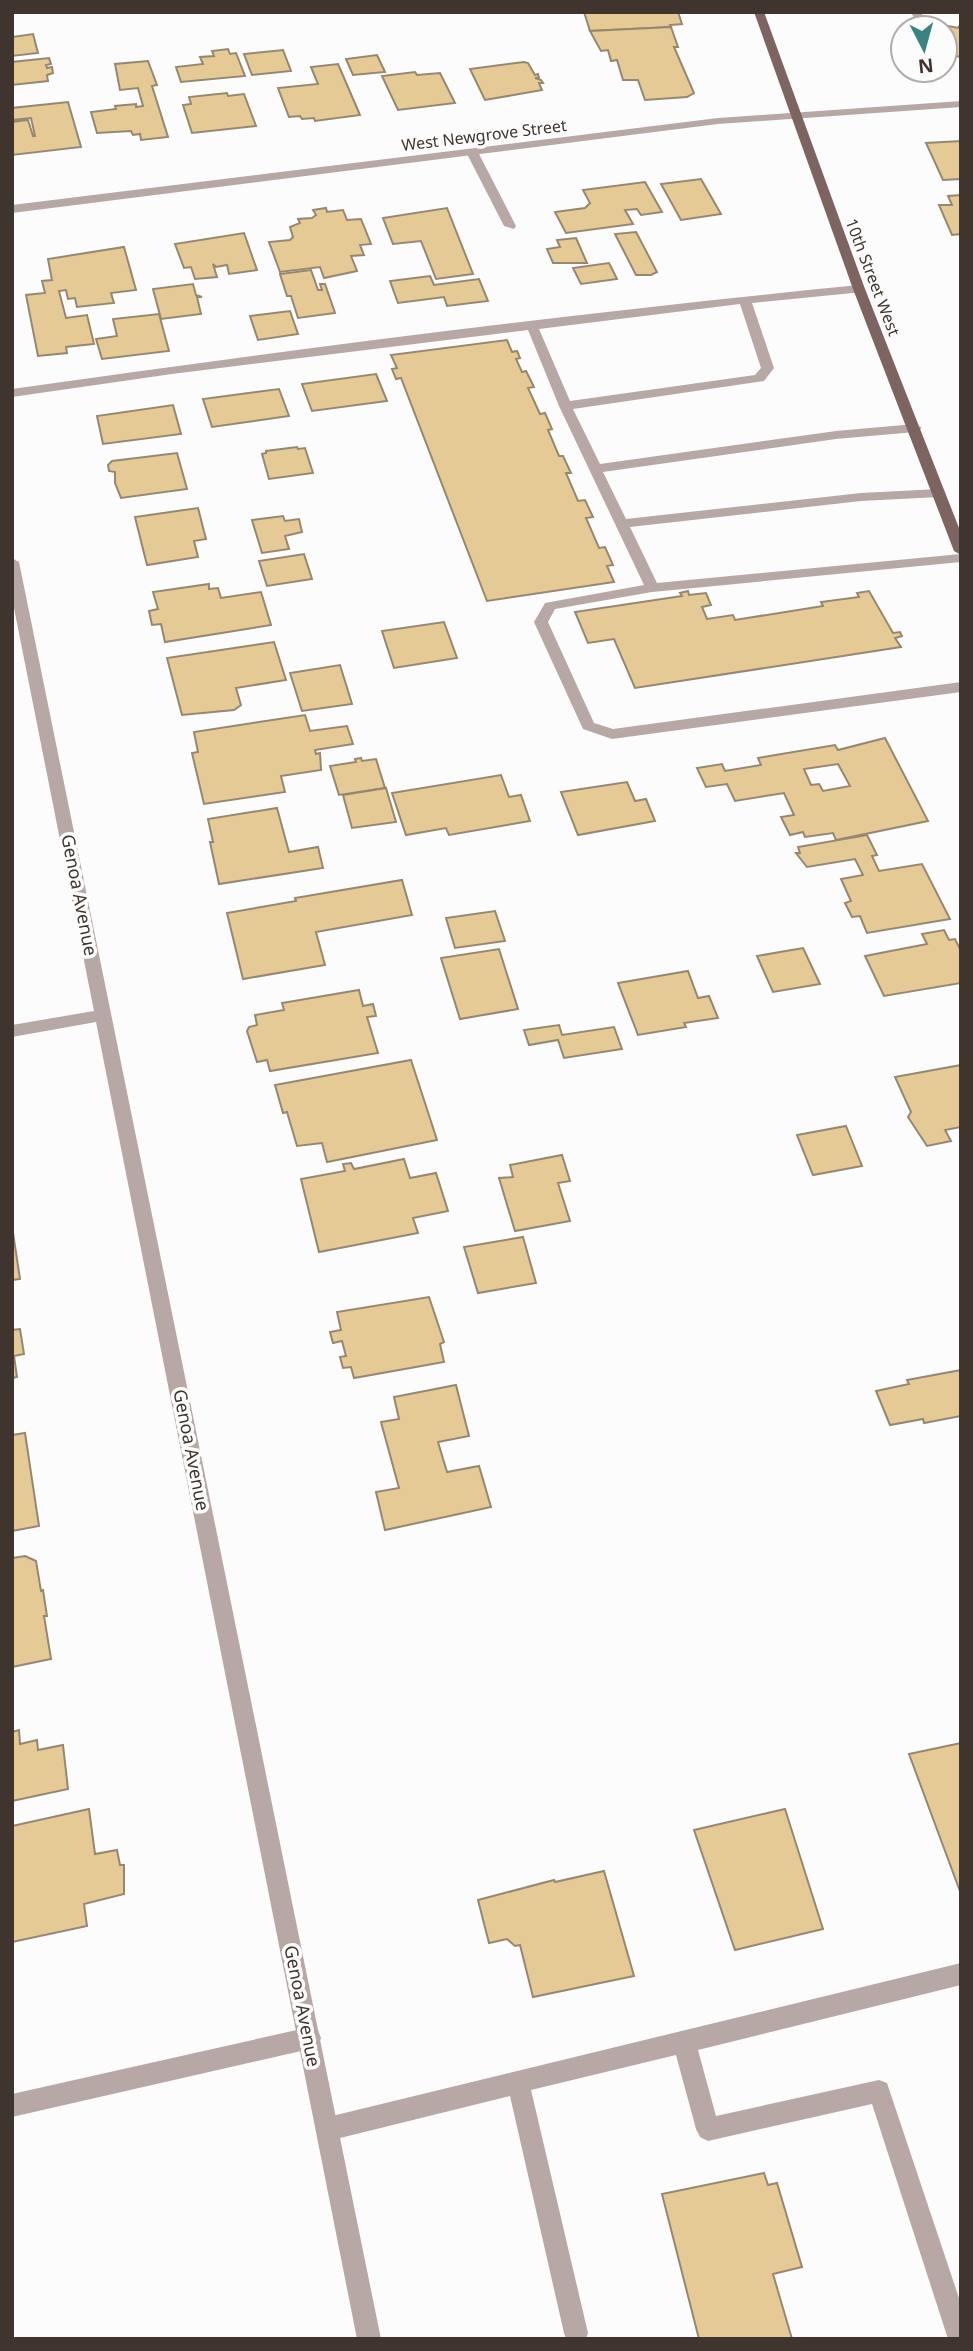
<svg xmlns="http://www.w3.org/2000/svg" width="973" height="2351" font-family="'Noto Sans',sans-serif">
<rect width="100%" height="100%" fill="#fcfcfc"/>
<g fill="#e6ca96" stroke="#968870" stroke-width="2" fill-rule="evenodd">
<polygon points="584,12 678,12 682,24 670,25 671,27 590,31"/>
<polygon points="960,25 961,57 945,54 945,32 949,26 958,28"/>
<polygon points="671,27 678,47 674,47 694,93 687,97 645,100 638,80 623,80 617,60 611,61 608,50 601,51 590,31"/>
<polygon points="33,34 38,53 12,56 12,37"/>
<polygon points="228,49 230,54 236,53 245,76 181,82 176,67 203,64 200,57 214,56 212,51"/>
<polygon points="283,50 291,71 252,75 244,54"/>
<polygon points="377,55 385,72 353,75 346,59"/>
<polygon points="49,58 51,64 46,65 47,68 52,67 53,73 47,75 48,81 12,85 12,62"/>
<polygon points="148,61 157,85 152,86 168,137 141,140 140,134 133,135 131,131 97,133 91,112 116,109 115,106 136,104 136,107 143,106 138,88 120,90 115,64"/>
<polygon points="524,62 528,63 535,75 538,74 539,78 535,78 541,80 543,83 539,83 542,90 485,100 470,69"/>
<polygon points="338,64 360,115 315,121 314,118 302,119 300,116 289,117 278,88 318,84 311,67"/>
<polygon points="415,72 417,75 440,73 455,103 398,110 382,76"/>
<polygon points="227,93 228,96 244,94 256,126 192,133 183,105 191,104 189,97"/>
<polygon points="68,102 81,147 12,155 12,122 28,120 33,136 35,136 31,118 12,120 12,108"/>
<polygon points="961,141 961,179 943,180 926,143"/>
<polygon points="701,179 721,214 681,220 661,184"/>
<polygon points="645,182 662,212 641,215 637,209 625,210 633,224 566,233 555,212 585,208 590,203 583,190"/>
<polygon points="961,195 961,234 952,235 939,205 952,205 948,196"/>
<polygon points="326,208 327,212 343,210 347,220 361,219 371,244 360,245 364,255 351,256 357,271 324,278 320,267 280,272 269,242 290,240 293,237 290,227 300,223 298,219 312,218 316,215 313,210"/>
<polygon points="447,208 473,274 436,279 421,241 393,244 383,218"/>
<polygon points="636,232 657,272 651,275 636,275 615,234"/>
<polygon points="244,233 257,270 229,274 227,265 216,267 213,264 217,277 195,279 191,267 184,268 175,244"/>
<polygon points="576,238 587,263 553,263 547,249 560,247 557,240"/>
<polygon points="124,247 136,290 111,293 114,303 77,307 75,298 68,299 66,290 59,291 66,318 87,315 94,344 66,347 67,353 38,356 26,295 45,293 42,281 52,280 48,259"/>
<polygon points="609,263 617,279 581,284 573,268"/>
<polygon points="311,270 318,290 322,290 320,284 325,284 335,313 298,318 291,296 287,296 280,274"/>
<polygon points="430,276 434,285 479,279 488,301 447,306 444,297 398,303 390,281"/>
<polygon points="193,284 196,295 202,297 197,297 201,314 161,319 153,289"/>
<polygon points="290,311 298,334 258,340 250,316"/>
<polygon points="159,314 169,351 102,359 96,339 117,336 113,319"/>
<polygon points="507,340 512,352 517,351 520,358 516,359 522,372 526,371 534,387 528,388 540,414 545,413 552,429 548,430 559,456 563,456 571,473 566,473 578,501 585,500 593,517 586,518 599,548 605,547 613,565 607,566 614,582 487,601 401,378 396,379 392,369 397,368 391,355"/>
<polygon points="376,374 387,401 312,411 302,384"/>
<polygon points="279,389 289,416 212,427 203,399"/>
<polygon points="173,405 181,434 103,444 97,416"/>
<polygon points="297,447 298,449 305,448 313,473 269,479 262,454 266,453 266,451"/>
<polygon points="177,453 187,489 121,498 115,483 115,472 109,471 108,465 112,461"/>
<polygon points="198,508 206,539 194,541 198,557 147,565 135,517"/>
<polygon points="283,516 285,521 299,519 302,532 285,536 289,549 262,553 252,520"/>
<polygon points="304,554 312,579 267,586 259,561"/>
<polygon points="209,584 209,589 218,588 221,598 261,592 271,625 165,642 161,624 152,625 149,611 158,609 153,592"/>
<polygon points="688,591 689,595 706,593 711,605 702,607 707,619 733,615 735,620 823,606 821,602 859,597 857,593 869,591 893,633 900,632 902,636 895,638 901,647 635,688 614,639 588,643 575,612 682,596 680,593"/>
<polygon points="444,622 457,658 394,668 382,631"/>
<polygon points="274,642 286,680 236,688 241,705 234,710 182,715 167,658"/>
<polygon points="340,665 352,704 302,711 290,673"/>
<polygon points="305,715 310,731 347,726 353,744 315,750 316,754 320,753 321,770 281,776 285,792 204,804 192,753 198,752 194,732"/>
<path d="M885,738l43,83 -92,19 -3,-7 -28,4 -2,-5 -13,3 -9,-18 13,-2 -10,-22 -49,8 -8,-17 -21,3 -9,-19 25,-4 3,7 36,-6 -3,-7 77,-13 3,5zM838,764l12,22 -27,5 -4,-7 -8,1 -7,-16z"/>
<polygon points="361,758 362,761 376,759 385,788 339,795 330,766 356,762 355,759"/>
<polygon points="501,775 509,797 521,795 530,821 449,835 446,828 406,835 392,793"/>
<polygon points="627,782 635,801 646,799 655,821 578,835 561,792"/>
<polygon points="386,788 396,822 352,828 343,795"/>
<polygon points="277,808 289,852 318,847 323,868 219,884 210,842 213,842 208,819"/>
<polygon points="867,835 877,855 872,856 879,871 922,864 950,919 867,933 860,916 852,917 845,903 851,901 841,879 863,875 855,859 807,867 796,853 800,853 798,847"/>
<polygon points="402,880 412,915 316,932 325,965 243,979 227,913 296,901 295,898"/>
<polygon points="495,911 505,941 455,948 446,918"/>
<polygon points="944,930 949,940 955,939 961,951 961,983 884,996 865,956 927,944 922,934"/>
<polygon points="803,948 820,984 773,992 757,956"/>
<polygon points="499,949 518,1009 460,1019 441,958"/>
<polygon points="688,971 698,998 709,996 718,1018 684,1023 686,1027 638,1035 618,983"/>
<polygon points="359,990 363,1006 373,1004 376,1016 367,1017 378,1053 270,1071 267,1060 257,1062 247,1031 249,1027 257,1025 255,1015 284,1010 282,1003"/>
<polygon points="559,1025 562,1035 614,1027 622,1049 564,1058 558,1040 529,1045 524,1030"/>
<polygon points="411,1060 437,1140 327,1162 322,1143 297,1146 287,1112 283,1113 275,1085"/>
<polygon points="961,1065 961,1127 945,1130 951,1141 927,1146 908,1117 911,1112 895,1077"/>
<polygon points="846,1126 862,1166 813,1175 797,1135"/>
<polygon points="562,1155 570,1181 558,1183 570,1221 515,1231 499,1178 513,1177 510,1165"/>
<polygon points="404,1159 410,1178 436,1173 448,1211 413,1218 418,1233 319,1252 301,1179 345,1171 343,1164 351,1163 354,1169"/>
<polygon points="12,1226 20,1279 12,1280"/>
<polygon points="523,1237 536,1283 478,1293 464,1247"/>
<polygon points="429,1297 444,1342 440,1344 444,1362 354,1378 351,1367 343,1368 340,1357 346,1356 342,1341 333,1343 330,1332 341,1330 337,1312"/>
<polygon points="20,1329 24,1354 14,1356 17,1377 12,1378 12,1330"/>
<polygon points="961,1370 961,1416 924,1423 923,1419 890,1425 876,1391 909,1384 907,1380"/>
<polygon points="456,1385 469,1436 438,1442 447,1472 479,1466 491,1507 385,1530 376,1492 399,1488 381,1422 399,1419 394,1397"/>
<polygon points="25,1433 39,1526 12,1531 12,1435"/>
<polygon points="25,1556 36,1561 41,1591 43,1590 47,1616 44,1616 51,1659 12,1667 12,1558"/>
<polygon points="19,1730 20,1744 37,1740 38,1750 63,1745 68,1789 12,1801 12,1732"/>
<polygon points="961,1743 961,1894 909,1754"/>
<polygon points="89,1809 95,1854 117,1850 120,1865 124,1865 124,1894 84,1904 87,1926 12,1942 12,1826"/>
<polygon points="785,1809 823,1929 735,1950 694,1830"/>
<polygon points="604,1871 634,1976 533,1997 520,1945 515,1946 507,1939 489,1943 478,1900 554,1880 555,1882"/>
<polygon points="764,2173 768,2185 777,2183 802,2267 773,2274 792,2339 699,2339 662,2194"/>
</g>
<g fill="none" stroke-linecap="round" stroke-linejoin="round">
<g fill="#b7a8a6" fill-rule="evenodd">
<polygon points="911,12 921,12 923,16 914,18"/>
<polygon points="468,150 478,152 516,226 514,229 504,226 466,152"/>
<path d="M859,285l4,1v6l-111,11 22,65 -10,13 -191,28 27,55 236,-33 79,-7 7,4 -7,4 -79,7 -233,33 23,47 235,-26 78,-4 7,4 -7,4 -78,4 -231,26 27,56 304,-29v8l-309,30 -97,17 -7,13 46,101 19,6 348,-47v10l-349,47 -29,-10 -49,-107 11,-19 99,-18 -85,-179 -31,-76 -356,44 -160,23v-8c281,-40 564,-76 847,-104zM740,304l21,64 -6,7 -185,26 -31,-72z"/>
<polygon points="961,1963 961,1985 698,2050 716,2116 879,2080 887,2083 961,2304 961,2339 948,2339 872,2104 708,2141 700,2137 696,2129 676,2055 531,2090 588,2333 586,2339 566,2339 564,2333 510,2096 328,2141 320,2137 316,2129 320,2121 328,2117"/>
<polygon points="310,2027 318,2030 321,2038 318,2046 310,2049 12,2117 12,2094"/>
</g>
<g fill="#b7a8a6" fill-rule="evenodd">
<polygon points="961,101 961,107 718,124 12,213 12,205 718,118"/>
<polygon points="12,558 19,562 381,2339 357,2339 96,1022 12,1037 12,1025 94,1011 12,598"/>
</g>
<polygon fill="#7d6460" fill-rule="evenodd" points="754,12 764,12 865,289 961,533 961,555 954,551 853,289"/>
</g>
<g text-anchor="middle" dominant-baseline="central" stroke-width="7" stroke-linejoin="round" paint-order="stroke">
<g font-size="16" fill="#40352e" stroke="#fcfcfc">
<text transform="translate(484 135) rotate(-7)">West Newgrove Street</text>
<text transform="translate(873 277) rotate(69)">10th Street West</text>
</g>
<g font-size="18" fill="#40352e" stroke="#fcfcfc">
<text transform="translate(80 895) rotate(79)">Genoa Avenue</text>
<text transform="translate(192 1450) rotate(79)">Genoa Avenue</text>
<text transform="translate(303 2006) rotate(79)">Genoa Avenue</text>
</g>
</g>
<rect width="973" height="2351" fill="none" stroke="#40352e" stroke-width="28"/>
<g transform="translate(924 49) rotate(174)"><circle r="33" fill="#fcfcfc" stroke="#b1acaa" stroke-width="2"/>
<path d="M0-5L12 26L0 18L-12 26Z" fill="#3b8380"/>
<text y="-10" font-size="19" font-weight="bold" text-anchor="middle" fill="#40352e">N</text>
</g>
</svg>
